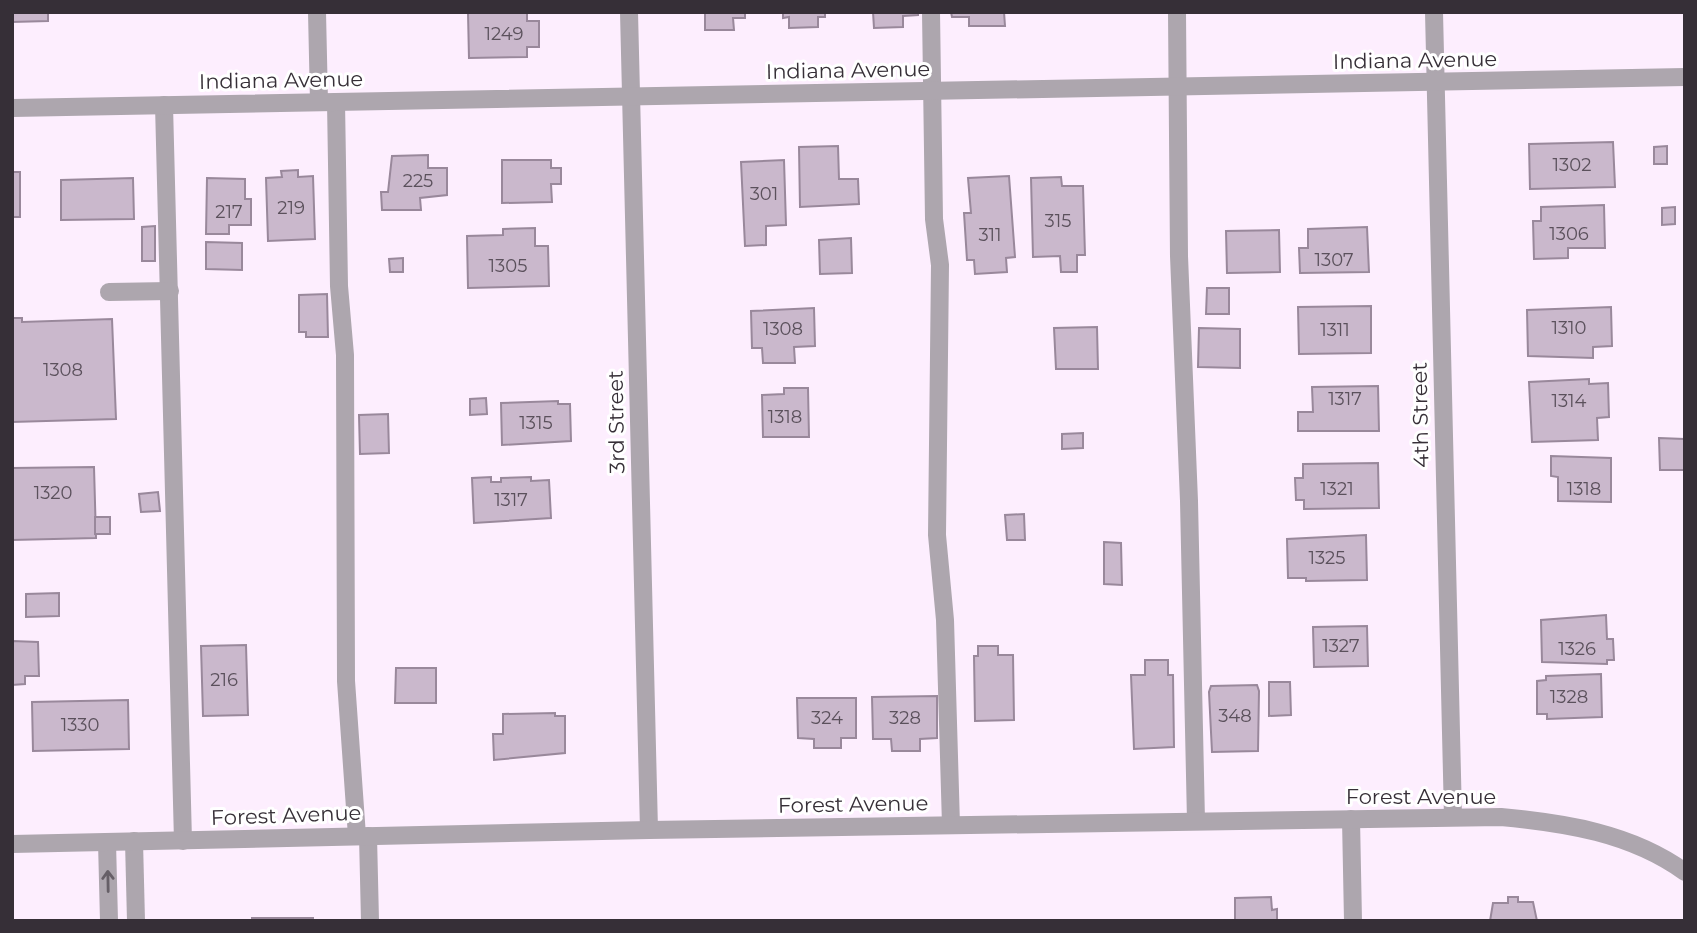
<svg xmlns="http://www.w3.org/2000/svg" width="1697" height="933" font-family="Montserrat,sans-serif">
<rect width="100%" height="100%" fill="#fdeefe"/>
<g fill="#cab8cc" stroke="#99889b" stroke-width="2">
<polygon points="12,12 48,12 48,21 12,22"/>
<polygon points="527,12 527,21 539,21 539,47 527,47 527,57 469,58 468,13"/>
<polygon points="705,12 745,12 745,18 733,18 734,30 705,30"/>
<polygon points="783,12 825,12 825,17 818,17 818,27 789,28 789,17 783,18"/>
<polygon points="873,12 918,12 918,15 903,16 903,27 874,28"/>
<polygon points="951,12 1004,12 1005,26 969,26 969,17 952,17"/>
<polygon points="1613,142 1615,187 1530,189 1529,144"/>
<polygon points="838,146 839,179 858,179 859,204 800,207 799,147"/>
<polygon points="1667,146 1667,164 1654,164 1654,147"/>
<polygon points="428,155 428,168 447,168 447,195 420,198 421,210 382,210 381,192 388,192 392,156"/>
<polygon points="502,160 551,160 551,168 561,168 561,184 551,184 552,202 502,203"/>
<polygon points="784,160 786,225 766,226 766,245 745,246 741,162"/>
<polygon points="298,170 298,177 313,176 315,239 268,241 266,178 282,177 281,171"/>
<rect x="12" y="172" width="8" height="45"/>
<polygon points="1009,176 1015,257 1006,258 1007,272 975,274 974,260 967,260 964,213 971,213 968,178"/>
<polygon points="1061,177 1062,186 1083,186 1085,255 1077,255 1077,272 1061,272 1060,256 1033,257 1031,178"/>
<polygon points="133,178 134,219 61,220 61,180"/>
<polygon points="207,178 245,179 245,199 251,199 251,225 229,225 229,234 206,234"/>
<polygon points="1604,205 1605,248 1568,248 1568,258 1534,259 1533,221 1541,221 1541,207"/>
<polygon points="1675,207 1675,224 1662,225 1662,208"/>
<polygon points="155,226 155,261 142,261 142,227"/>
<polygon points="1367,227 1369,272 1300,273 1299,248 1308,248 1308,229"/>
<polygon points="535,228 535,246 548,246 549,286 468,288 467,236 503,235 503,229"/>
<polygon points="1279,230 1280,272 1227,273 1226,231"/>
<polygon points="851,238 852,273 820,274 819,240"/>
<polygon points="206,242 242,243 242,270 206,269"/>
<polygon points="403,258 403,272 390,272 389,259"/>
<polygon points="1207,288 1229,288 1229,314 1206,314"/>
<polygon points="327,294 328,337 306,337 306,332 299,332 299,295"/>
<polygon points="1371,306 1371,353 1299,354 1298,307"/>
<polygon points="1611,307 1612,346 1593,347 1593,358 1528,356 1527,310"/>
<polygon points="814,308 815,346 794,347 795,363 763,363 762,348 752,348 751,311"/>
<polygon points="12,318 22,318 22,322 112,319 116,419 12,422"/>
<polygon points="1097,327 1098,369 1056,369 1054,328"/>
<polygon points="1199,328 1240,329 1240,368 1198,367"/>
<polygon points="1589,379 1589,384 1608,383 1609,417 1597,418 1598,440 1532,442 1529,382"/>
<polygon points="1378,386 1379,431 1298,431 1298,412 1313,412 1312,387"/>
<polygon points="784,388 808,388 809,437 763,437 762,395 784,394"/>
<polygon points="486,398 487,414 470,415 470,399"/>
<polygon points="558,401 558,404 570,404 571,441 502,445 501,403"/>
<polygon points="388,414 389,453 360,454 359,415"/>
<polygon points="1083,433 1083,448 1062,449 1062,434"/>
<polygon points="1659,438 1684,439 1684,470 1660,470"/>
<polygon points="1551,456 1611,458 1611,502 1558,501 1558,477 1551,476"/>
<polygon points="1378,463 1379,508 1304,509 1304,500 1296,500 1295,478 1303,478 1303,464"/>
<polygon points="94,467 96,538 12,540 12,468"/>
<polygon points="491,477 491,482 501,482 501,478 531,477 531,481 549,480 551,518 474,523 472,478"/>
<polygon points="158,492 160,511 141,512 139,494"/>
<polygon points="1024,514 1025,540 1007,540 1005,515"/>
<rect x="95" y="517" width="15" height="17"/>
<polygon points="1366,535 1367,580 1306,581 1306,578 1288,578 1287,539"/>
<polygon points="1104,542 1121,543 1122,585 1104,584"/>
<polygon points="59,593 59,616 26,617 26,594"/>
<polygon points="1606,615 1607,639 1613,639 1614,660 1607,660 1607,664 1542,662 1541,620"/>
<polygon points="1367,626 1368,666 1314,667 1313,627"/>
<polygon points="12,641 38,642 39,676 25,676 25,684 12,685"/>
<polygon points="246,645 248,715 203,716 201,646"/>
<polygon points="978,646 998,646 998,655 1013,655 1014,720 975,721 974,656 978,656"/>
<polygon points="1145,660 1168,660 1168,675 1173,675 1174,747 1134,749 1131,675 1145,675"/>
<polygon points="396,668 436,668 436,703 395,703"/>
<polygon points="1601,674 1602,717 1547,719 1547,714 1537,714 1537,681 1546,680 1546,676"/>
<polygon points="1269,682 1290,682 1291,715 1269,716"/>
<polygon points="1257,685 1259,691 1258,751 1212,752 1209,692 1211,686"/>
<polygon points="937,696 937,738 920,739 920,751 892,751 891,739 873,739 872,697"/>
<polygon points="797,698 856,698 856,738 841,738 841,748 814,748 814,739 798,738"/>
<polygon points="128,700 129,749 33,751 32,702"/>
<polygon points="555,713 555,716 565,716 565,753 494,760 493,734 503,734 503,714"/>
<polygon points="1271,897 1272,910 1277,909 1277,921 1235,921 1235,898"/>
<polygon points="1508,897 1518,897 1518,902 1533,902 1537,921 1490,921 1493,903 1508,903"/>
<rect x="252" y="918" width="61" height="3"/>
</g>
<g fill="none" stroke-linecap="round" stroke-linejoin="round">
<g stroke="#ada6ae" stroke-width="18">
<polyline points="317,12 319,102"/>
<polyline points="931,12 934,219 940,265 937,535 945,620 951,825"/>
<polyline points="1177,12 1179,256 1189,501 1196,821"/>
<polyline points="336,102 339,286 345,355 346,681 357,836"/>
<polyline points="164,105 183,841"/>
<polyline points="109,292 170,291"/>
<polyline points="134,841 136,921"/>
<polyline points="107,842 109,921"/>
</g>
<g stroke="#ada6ae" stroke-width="18">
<polyline points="629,12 649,830"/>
<polyline points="1434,12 1453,817"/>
<polyline points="12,108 1685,77"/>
<polyline points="1351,819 1353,921"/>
<polyline points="368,836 370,921"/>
</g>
<path stroke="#ada6ae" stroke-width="18" d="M12,844l637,-14 852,-13c64,6 130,16 184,55"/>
</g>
<defs><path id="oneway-shaft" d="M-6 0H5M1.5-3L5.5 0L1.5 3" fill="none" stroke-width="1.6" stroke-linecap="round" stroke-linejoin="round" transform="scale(1.75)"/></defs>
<use stroke="#665f67" href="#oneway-shaft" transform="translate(108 881) rotate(-91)"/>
<g text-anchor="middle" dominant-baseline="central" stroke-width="6" stroke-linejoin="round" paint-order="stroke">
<g font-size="18" fill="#5b515c">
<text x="504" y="34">1249</text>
<text x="1572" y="165">1302</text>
<text x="418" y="181">225</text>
<text x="764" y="194">301</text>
<text x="291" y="208">219</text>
<text x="229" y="212">217</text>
<text x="1058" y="221">315</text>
<text x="1569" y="234">1306</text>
<text x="990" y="235">311</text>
<text x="1334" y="260">1307</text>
<text x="508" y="266">1305</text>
<text x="1569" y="328">1310</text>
<text x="783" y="329">1308</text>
<text x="1335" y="330">1311</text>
<text x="63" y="370">1308</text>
<text x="1345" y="399">1317</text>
<text x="1569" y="401">1314</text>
<text x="785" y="417">1318</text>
<text x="536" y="423">1315</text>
<text x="1337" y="489">1321</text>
<text x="1584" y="489">1318</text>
<text x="53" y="493">1320</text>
<text x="511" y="500">1317</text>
<text x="1327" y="558">1325</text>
<text x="1341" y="646">1327</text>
<text x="1577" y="649">1326</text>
<text x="224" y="680">216</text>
<text x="1569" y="697">1328</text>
<text x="1235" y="716">348</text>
<text x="827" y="718">324</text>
<text x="905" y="718">328</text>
<text x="80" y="725">1330</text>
</g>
<g font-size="21" fill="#362f37" stroke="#fff">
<text transform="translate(1415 60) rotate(-1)">Indiana Avenue</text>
<text transform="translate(848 70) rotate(-1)">Indiana Avenue</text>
<text transform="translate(281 80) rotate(-1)">Indiana Avenue</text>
<text transform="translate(1420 415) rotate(-91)">4th Street</text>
<text transform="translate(616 422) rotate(-91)">3rd Street</text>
<text x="1421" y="796">Forest Avenue</text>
<text transform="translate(853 804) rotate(-1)">Forest Avenue</text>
<text transform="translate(286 815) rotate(-2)">Forest Avenue</text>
</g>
</g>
<rect width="1697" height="933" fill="none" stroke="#362f37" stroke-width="28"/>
</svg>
